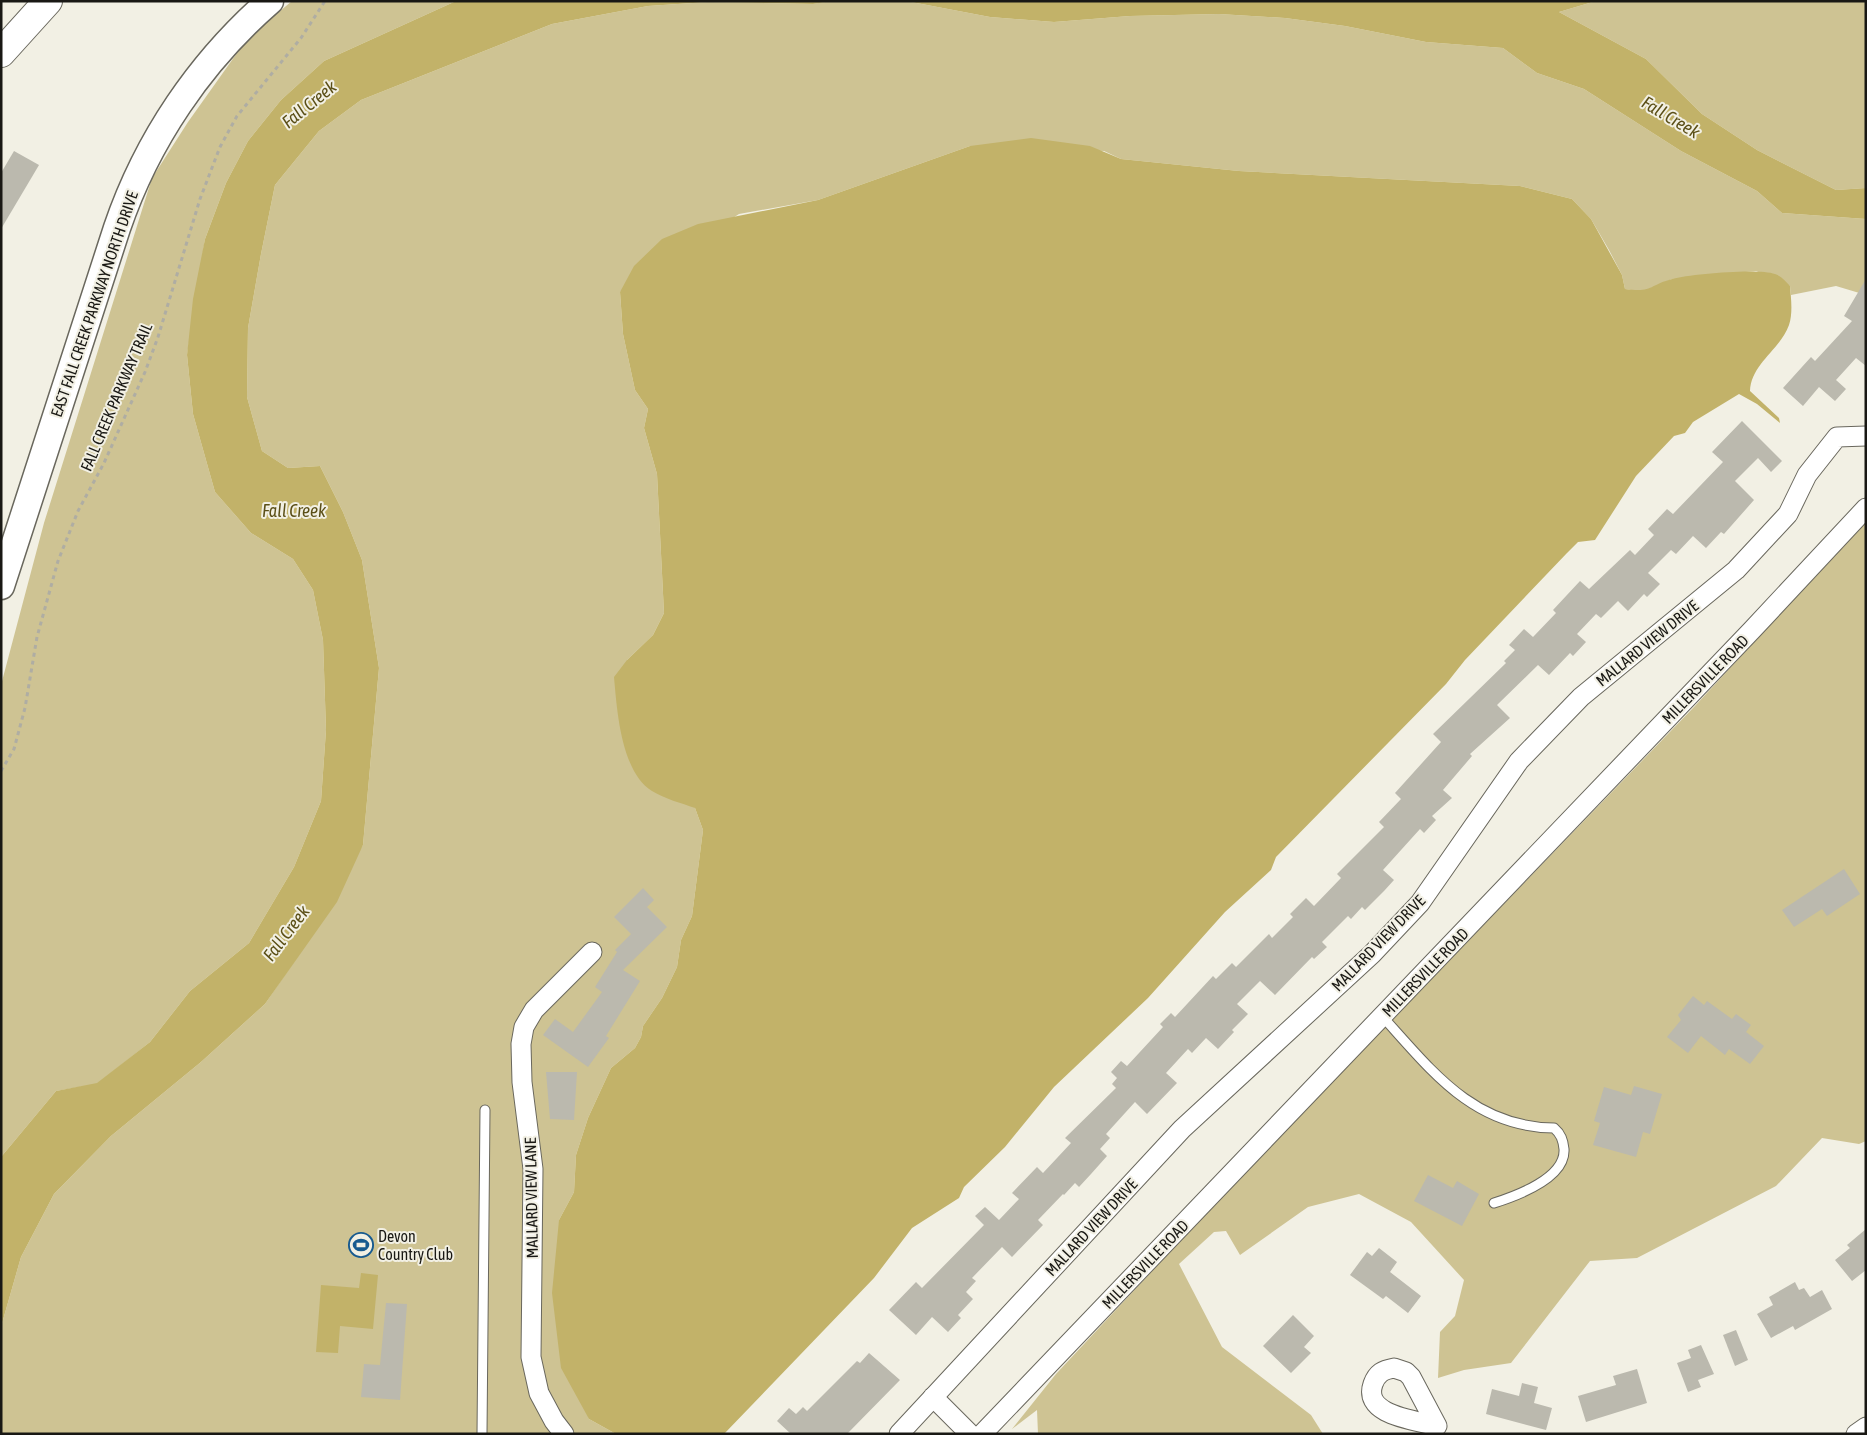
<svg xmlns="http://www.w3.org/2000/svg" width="1867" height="1435" font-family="'Asap Condensed',sans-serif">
<rect width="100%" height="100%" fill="#f2f0e4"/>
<g fill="#cec393">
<polygon points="292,1 456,1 324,61 281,100 248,141 226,183 205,239 187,355 193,414 215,492 251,533 293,559 313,590 323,640 326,730 321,801 294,867 249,943 190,991 150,1042 97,1084 56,1091 1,1157 1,685 44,523 152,178 188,122 247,39"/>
<polygon points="832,1 906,1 990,17 1054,22 1130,16 1219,14 1285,18 1345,26 1426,42 1503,48 1537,73 1584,89 1681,151 1757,191 1782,213 1866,219 1866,295 1836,286 1791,295 1790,286 1756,271 1672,279 1643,292 1625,289 1622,275 1609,250 1591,219 1572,199 1520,186 1239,171 1121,159 1104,151 970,146 818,200 739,214 620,292 623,334 635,390 648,409 644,428 657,474 664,613 653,635 627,660 695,808 703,830 692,916 681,940 677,967 662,998 643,1026 641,1037 635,1048 611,1068 588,1118 576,1155 574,1192 559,1220 589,1419 616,1434 1,1434 1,1327 21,1257 54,1194 111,1136 201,1062 265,1004 300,953 363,845 379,668 362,560 343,512 320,466 288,468 262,451 247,397 248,328 261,254 275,185 319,131 361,100 552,24 648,6 708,2 812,4"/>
<polygon points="1596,1 1866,1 1866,188 1836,190 1757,150 1702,114 1646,59 1559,12"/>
<polygon points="1866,521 1866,1141 1859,1144 1822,1138 1776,1186 1637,1258 1590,1261 1511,1363 1464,1370 1438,1378 1440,1332 1455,1316 1464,1280 1411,1222 1359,1194 1308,1207 1240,1255 1226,1231 1214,1232 1179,1264 1222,1347 1311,1415 1323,1434 1038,1434 1037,1410 1012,1429 1056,1374 1239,1178 1694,707"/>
</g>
<g fill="#c2b269">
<polygon points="456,1 832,1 813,4 708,2 648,6 552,24 361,100 319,131 275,185 261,254 248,328 247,397 262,451 288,468 320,466 343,512 362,560 379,668 363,845 337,902 265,1004 201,1062 111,1136 54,1194 21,1257 1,1327 1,1157 56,1091 97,1083 150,1042 190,991 249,943 294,867 321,801 326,730 323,640 313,590 293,559 251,533 215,492 193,414 187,355 193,299 205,239 226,183 248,141 281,100 324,61"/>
<polygon points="906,1 1596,1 1559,12 1646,59 1702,114 1757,150 1836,190 1866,188 1866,219 1782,213 1757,191 1681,151 1584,89 1537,73 1503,48 1426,42 1345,26 1285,18 1219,14 1130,16 1054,22 990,17"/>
<path d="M1031,138l59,8 31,13 118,12 281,15 52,13 19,20 31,56 3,14c28,4 24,-4 47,-10 19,-5 86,-11 103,-5 6,2 11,8 15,12 1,12 3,27 -1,39 -9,25 -38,39 -39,66l29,27 1,5 -23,-19 -18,-10 -46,28 -8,11 -11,3 -38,40 -41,64 -17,2 -11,11 -102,107 -19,24 -170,173 -5,13 -46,42 -77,86 -94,89 -49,60 -41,40 -5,11 -47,30 -38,50 -150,156h-108l-27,-15 -28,-51 -9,-75 7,-73 15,-28 2,-37 12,-37 23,-50 24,-20 6,-11 2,-11 19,-28 15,-31 4,-27 11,-24 11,-86 -8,-22c-14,-5 -30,-9 -43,-17 -31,-19 -35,-81 -38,-114l13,-17 26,-25 11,-22 -7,-139 -13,-46 4,-19 -13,-19 -12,-56 -3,-42 14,-26 28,-27 36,-15 120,-24 152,-54z"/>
<polygon points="361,1273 378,1275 373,1329 340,1326 338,1353 316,1352 321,1285 359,1288"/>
</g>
<g fill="#bbb9ae">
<polygon points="14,151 39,165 1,229 1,173"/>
<polygon points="1866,279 1866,366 1856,358 1836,380 1846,389 1835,401 1819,387 1803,406 1783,388 1811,357 1815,361 1852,321 1844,316"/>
<polygon points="1742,421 1782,461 1771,472 1758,458 1735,481 1754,500 1724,534 1721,532 1706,548 1693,536 1676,554 1671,550 1648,573 1660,584 1647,597 1644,594 1628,611 1618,601 1601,618 1596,614 1577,634 1586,642 1573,656 1570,653 1549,675 1538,665 1497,705 1510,718 1470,754 1472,756 1443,790 1452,798 1432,816 1436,820 1424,833 1420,829 1383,870 1394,880 1384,891 1365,910 1362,907 1351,919 1348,916 1322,942 1327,947 1314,959 1312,957 1275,995 1260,981 1237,1004 1248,1014 1232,1030 1234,1032 1218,1049 1206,1038 1192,1053 1188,1049 1166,1073 1177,1083 1147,1114 1135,1102 1106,1134 1110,1138 1100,1149 1107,1156 1091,1174 1079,1187 1075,1183 1064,1195 1063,1194 1038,1220 1043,1225 1012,1257 1002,1247 972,1278 976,1281 966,1292 973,1299 958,1315 961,1318 948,1332 932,1317 916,1335 889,1310 916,1282 922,1288 984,1225 975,1216 985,1207 999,1220 1019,1199 1012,1193 1037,1167 1043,1173 1071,1143 1065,1138 1116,1088 1112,1084 1117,1078 1111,1072 1121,1061 1127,1066 1163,1027 1160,1024 1171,1013 1175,1017 1213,976 1216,979 1232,963 1236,967 1269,934 1272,938 1293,917 1290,914 1306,898 1314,906 1341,878 1337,874 1384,827 1379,822 1401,799 1395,793 1441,742 1433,734 1506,663 1504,661 1515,650 1509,645 1524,629 1533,637 1556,613 1553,610 1580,581 1589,589 1630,550 1635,555 1654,535 1648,529 1667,509 1673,514 1723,462 1712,452"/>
<polygon points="1844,869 1860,894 1827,916 1822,909 1794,927 1782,910"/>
<polygon points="643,888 654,900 647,907 667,927 623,970 640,981 606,1036 609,1038 588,1067 543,1035 555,1019 573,1032 602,992 595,987 617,952 615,950 631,934 614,917"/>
<polygon points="1693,996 1704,1005 1707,1001 1732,1019 1736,1014 1751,1025 1746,1032 1764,1046 1750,1064 1729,1049 1725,1055 1701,1036 1688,1053 1667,1037 1681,1020 1678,1015"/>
<polygon points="546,1072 577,1072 574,1120 550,1119"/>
<polygon points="1634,1086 1662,1094 1650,1134 1643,1132 1636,1157 1593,1145 1600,1123 1594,1121 1604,1087 1631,1095"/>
<polygon points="1428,1175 1453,1188 1457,1181 1479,1194 1462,1226 1414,1201"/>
<polygon points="1866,1229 1866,1270 1852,1281 1835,1260 1850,1248 1847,1245"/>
<polygon points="1379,1248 1397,1262 1390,1272 1421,1296 1408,1313 1386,1296 1383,1299 1350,1275 1367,1252 1372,1256"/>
<polygon points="1795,1282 1799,1290 1804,1288 1810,1297 1822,1290 1832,1309 1795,1330 1793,1326 1771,1338 1757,1314 1773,1305 1769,1297"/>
<polygon points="386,1303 407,1304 400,1400 361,1397 364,1364 380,1365"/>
<polygon points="1293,1315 1314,1336 1304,1347 1311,1353 1291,1373 1263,1346"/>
<polygon points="1736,1330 1748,1360 1735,1366 1723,1335"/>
<polygon points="1701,1345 1714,1374 1698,1380 1701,1387 1688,1392 1677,1363 1691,1358 1688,1350"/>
<polygon points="869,1353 900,1380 847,1434 791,1434 777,1421 789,1408 796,1414 803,1407 807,1411 857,1361 860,1363"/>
<polygon points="1637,1369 1647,1403 1586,1422 1578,1396 1616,1385 1613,1376"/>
<polygon points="1522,1383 1538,1387 1534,1403 1552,1408 1546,1430 1486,1414 1492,1389 1519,1396"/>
</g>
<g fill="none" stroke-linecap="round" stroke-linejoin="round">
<defs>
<g id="service">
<path d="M1382,1016c50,55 91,111 172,112 7,6 9,12 10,21 2,29 -48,47 -70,54"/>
<polyline points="482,1434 485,1110"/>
</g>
<g id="minor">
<path d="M1394,1368l12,4 5,5 26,49c-20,-6 -75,-10 -64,-42 4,-11 10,-14 21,-16z"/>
<polyline points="933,1397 970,1434"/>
<polyline points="564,1434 554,1421 539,1393 531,1357 533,1169 522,1082 521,1044 524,1027 534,1010 592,952"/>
<polyline points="899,1434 1182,1129 1372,954 1420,903 1519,761 1581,697 1736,570 1788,514 1807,475 1837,437 1866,436"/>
<polyline points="982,1434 1752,630 1866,508"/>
<polyline points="1856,1434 1866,1427"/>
</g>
<path id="secondary" d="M1,586l116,-358c30,-88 83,-166 153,-227"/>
<polyline id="primary" points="1,53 48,1"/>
</defs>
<use href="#service" stroke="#69675d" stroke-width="11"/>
<use href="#minor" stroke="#69675d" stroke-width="21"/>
<use href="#secondary" stroke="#69675d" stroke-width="29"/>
<use href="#primary" stroke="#69675d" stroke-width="30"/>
<polyline stroke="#afada3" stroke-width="3" stroke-dasharray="4 4" stroke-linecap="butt" points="1,771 14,749 25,708 37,637 58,561 78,511 104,463 145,372 158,337 200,199 220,147 237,116 301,38 325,1"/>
<use href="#service" stroke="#fff" stroke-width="9"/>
<use href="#minor" stroke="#fff" stroke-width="19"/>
<use href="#secondary" stroke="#fff" stroke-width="26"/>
<use href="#primary" stroke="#fff" stroke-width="28"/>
</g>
<defs>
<symbol id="stadium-ring" viewBox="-11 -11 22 22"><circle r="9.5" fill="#f2f0e4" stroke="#175a8f" stroke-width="1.5"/><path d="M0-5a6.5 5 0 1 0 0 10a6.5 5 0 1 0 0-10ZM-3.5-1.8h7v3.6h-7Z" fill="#175a8f"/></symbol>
</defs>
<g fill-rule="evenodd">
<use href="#stadium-ring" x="347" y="1231" width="28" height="28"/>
</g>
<g text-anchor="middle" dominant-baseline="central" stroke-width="4" stroke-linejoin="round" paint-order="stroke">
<g font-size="16" fill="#191814" stroke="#f2f0e4">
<text transform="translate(94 304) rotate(-71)">EAST FALL CREEK PARKWAY NORTH DRIVE</text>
<text transform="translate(116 397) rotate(-67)">FALL CREEK PARKWAY TRAIL</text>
<text transform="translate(1647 643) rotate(-39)">MALLARD VIEW DRIVE</text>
<text transform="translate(1705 679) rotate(-46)">MILLERSVILLE ROAD</text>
<text transform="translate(1378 943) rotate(-46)">MALLARD VIEW DRIVE</text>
<text transform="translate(1425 972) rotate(-46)">MILLERSVILLE ROAD</text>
<text transform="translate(531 1198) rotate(-91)">MALLARD VIEW LANE</text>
<text transform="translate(1091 1227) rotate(-47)">MALLARD VIEW DRIVE</text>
<text transform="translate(1145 1264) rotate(-46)">MILLERSVILLE ROAD</text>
</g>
<g font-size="16" fill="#191814" stroke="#f2f0e4" text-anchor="start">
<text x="378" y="1236">Devon<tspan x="378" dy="18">Country Club</tspan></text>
</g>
<g font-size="18" font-style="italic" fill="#5b4f17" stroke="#f2f0e4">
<text transform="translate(309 104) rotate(-39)">Fall Creek</text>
<text transform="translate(1671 117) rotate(31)">Fall Creek</text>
<text x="294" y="510">Fall Creek</text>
<text transform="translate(286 933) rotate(-53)">Fall Creek</text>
</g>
</g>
<rect width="1867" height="1435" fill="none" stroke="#191814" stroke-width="5"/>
</svg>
